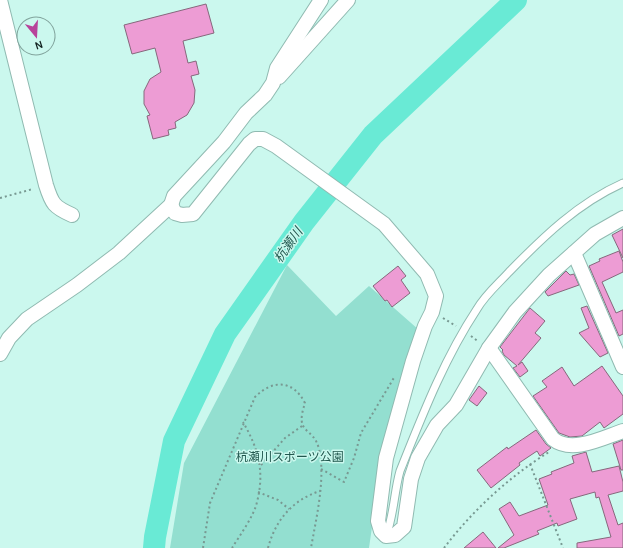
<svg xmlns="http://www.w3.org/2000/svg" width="623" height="548" font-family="Karla,'Noto Sans JP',sans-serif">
<rect width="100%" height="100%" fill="#cbf8ee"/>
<polygon fill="#93dfd0" points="287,265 336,316 369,286 419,330 383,450 369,548 170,548 184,463"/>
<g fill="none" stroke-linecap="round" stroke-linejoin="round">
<polyline stroke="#69ead5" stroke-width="22" points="154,548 155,537 174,441 225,334 304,222 373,135 516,0"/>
</g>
<g fill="#ed9cd4" stroke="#86687c">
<polygon points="206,4 214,33 183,41 188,63 196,61 199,74 191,76 195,90 194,103 187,115 175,122 176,128 168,130 169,135 153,139 147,116 150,115 144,104 144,91 150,79 161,72 155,48 132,54 124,25"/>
<polygon points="623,229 623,258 612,235"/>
<polygon points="619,251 623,262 623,272 602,282 616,313 623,310 623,334 619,336 589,266 600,261 599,259"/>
<polygon points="398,266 406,276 401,280 410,293 392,307 387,300 385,301 373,286"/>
<polygon points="566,271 570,275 574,274 579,285 548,296 545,292"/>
<polygon points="587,306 608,353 600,357 579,333 589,328 581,308"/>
<polygon points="530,308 545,321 535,333 541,338 518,365 522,362 528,371 520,377 513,368 517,366 504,355 502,351 503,350 500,347"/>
<polygon points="602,366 623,396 623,414 604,428 600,422 582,436 570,437 559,433 533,396 547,387 542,381 562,367 574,386"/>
<polygon points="479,386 487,393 477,406 469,400"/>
<polygon points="536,430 546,444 551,448 540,456 537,451 519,463 520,465 491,488 477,470 507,447 508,449"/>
<polygon points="623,440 623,470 621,470 613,444"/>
<polygon points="586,452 592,472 619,466 623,482 623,491 608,495 618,525 623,523 623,548 577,548 577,543 611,537 599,497 596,498 595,492 570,499 577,519 558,526 557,523 537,531 539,534 504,548 498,548 514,535 499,509 510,502 519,516 548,505 539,479 552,474 551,472 574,463 572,456"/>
<polygon points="483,532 496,548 464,548"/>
</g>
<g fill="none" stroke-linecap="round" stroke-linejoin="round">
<defs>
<path id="service" d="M386,536c8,-21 8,-44 14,-65 22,-55 44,-112 77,-162 8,-14 21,-25 32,-37 34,-35 69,-69 114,-89"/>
<g id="minor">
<path d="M0,0l46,185c6,19 8,22 26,30"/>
<polyline points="279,77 348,0"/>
<polyline points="171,205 175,213 182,215 193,214 249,144 255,139 263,139 276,146 384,224 427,274 436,296 432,312 425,326 413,361 386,458 378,521 381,531 386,536 395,535 404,527 411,479 418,458 437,425 456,405 489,348 515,312 549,275 595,234 623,218"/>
<polyline points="574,253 623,367"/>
<path d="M489,348l64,91c19,15 49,-1 70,-8"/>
<polyline points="0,354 9,338 27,319 77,285 119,253 171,205 174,196 224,142 246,113 265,95 273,83 277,68 321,0"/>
</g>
</defs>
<use href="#service" stroke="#90bab1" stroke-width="9"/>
<use href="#minor" stroke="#90bab1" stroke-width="16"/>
<g stroke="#789992" stroke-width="2" stroke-dasharray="2 3" stroke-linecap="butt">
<polyline points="0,198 33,189"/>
<polyline points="443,318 456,326"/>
<polyline points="471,336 479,342"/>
<polyline points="530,464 563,548"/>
<polyline points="261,465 285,438 302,426"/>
<polyline points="321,469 344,482 354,458 361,433 395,376"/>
<polyline points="258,492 278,500 289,509"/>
<path d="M203,548l7,-45 45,-106c18,-18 38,-17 50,6 -11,33 8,22 14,46 7,29 -3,70 -8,99"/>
<path d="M232,548c8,-13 22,-32 25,-46 8,-31 1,-54 -14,-80"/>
<path d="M268,548c7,-27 24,-48 52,-57"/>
<path d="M444,548c28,-37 66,-72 105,-96"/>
</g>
<use href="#service" stroke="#fff" stroke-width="7"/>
<use href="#minor" stroke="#fff" stroke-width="14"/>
</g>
<g text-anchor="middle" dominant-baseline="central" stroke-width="3" stroke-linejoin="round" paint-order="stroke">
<g font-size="12" fill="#21574e" stroke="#cbf8ee">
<text x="290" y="457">杭瀬川スポーツ公園</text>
</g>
<g font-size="13" font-style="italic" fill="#285e55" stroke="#cbf8ee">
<text transform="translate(288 245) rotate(-55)">杭瀬川</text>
</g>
</g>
<g transform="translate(36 36) rotate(162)"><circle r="19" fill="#cbf8ee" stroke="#81a39c"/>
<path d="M0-3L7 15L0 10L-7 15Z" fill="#b8439b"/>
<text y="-6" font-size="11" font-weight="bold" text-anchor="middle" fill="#122320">N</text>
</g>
</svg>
